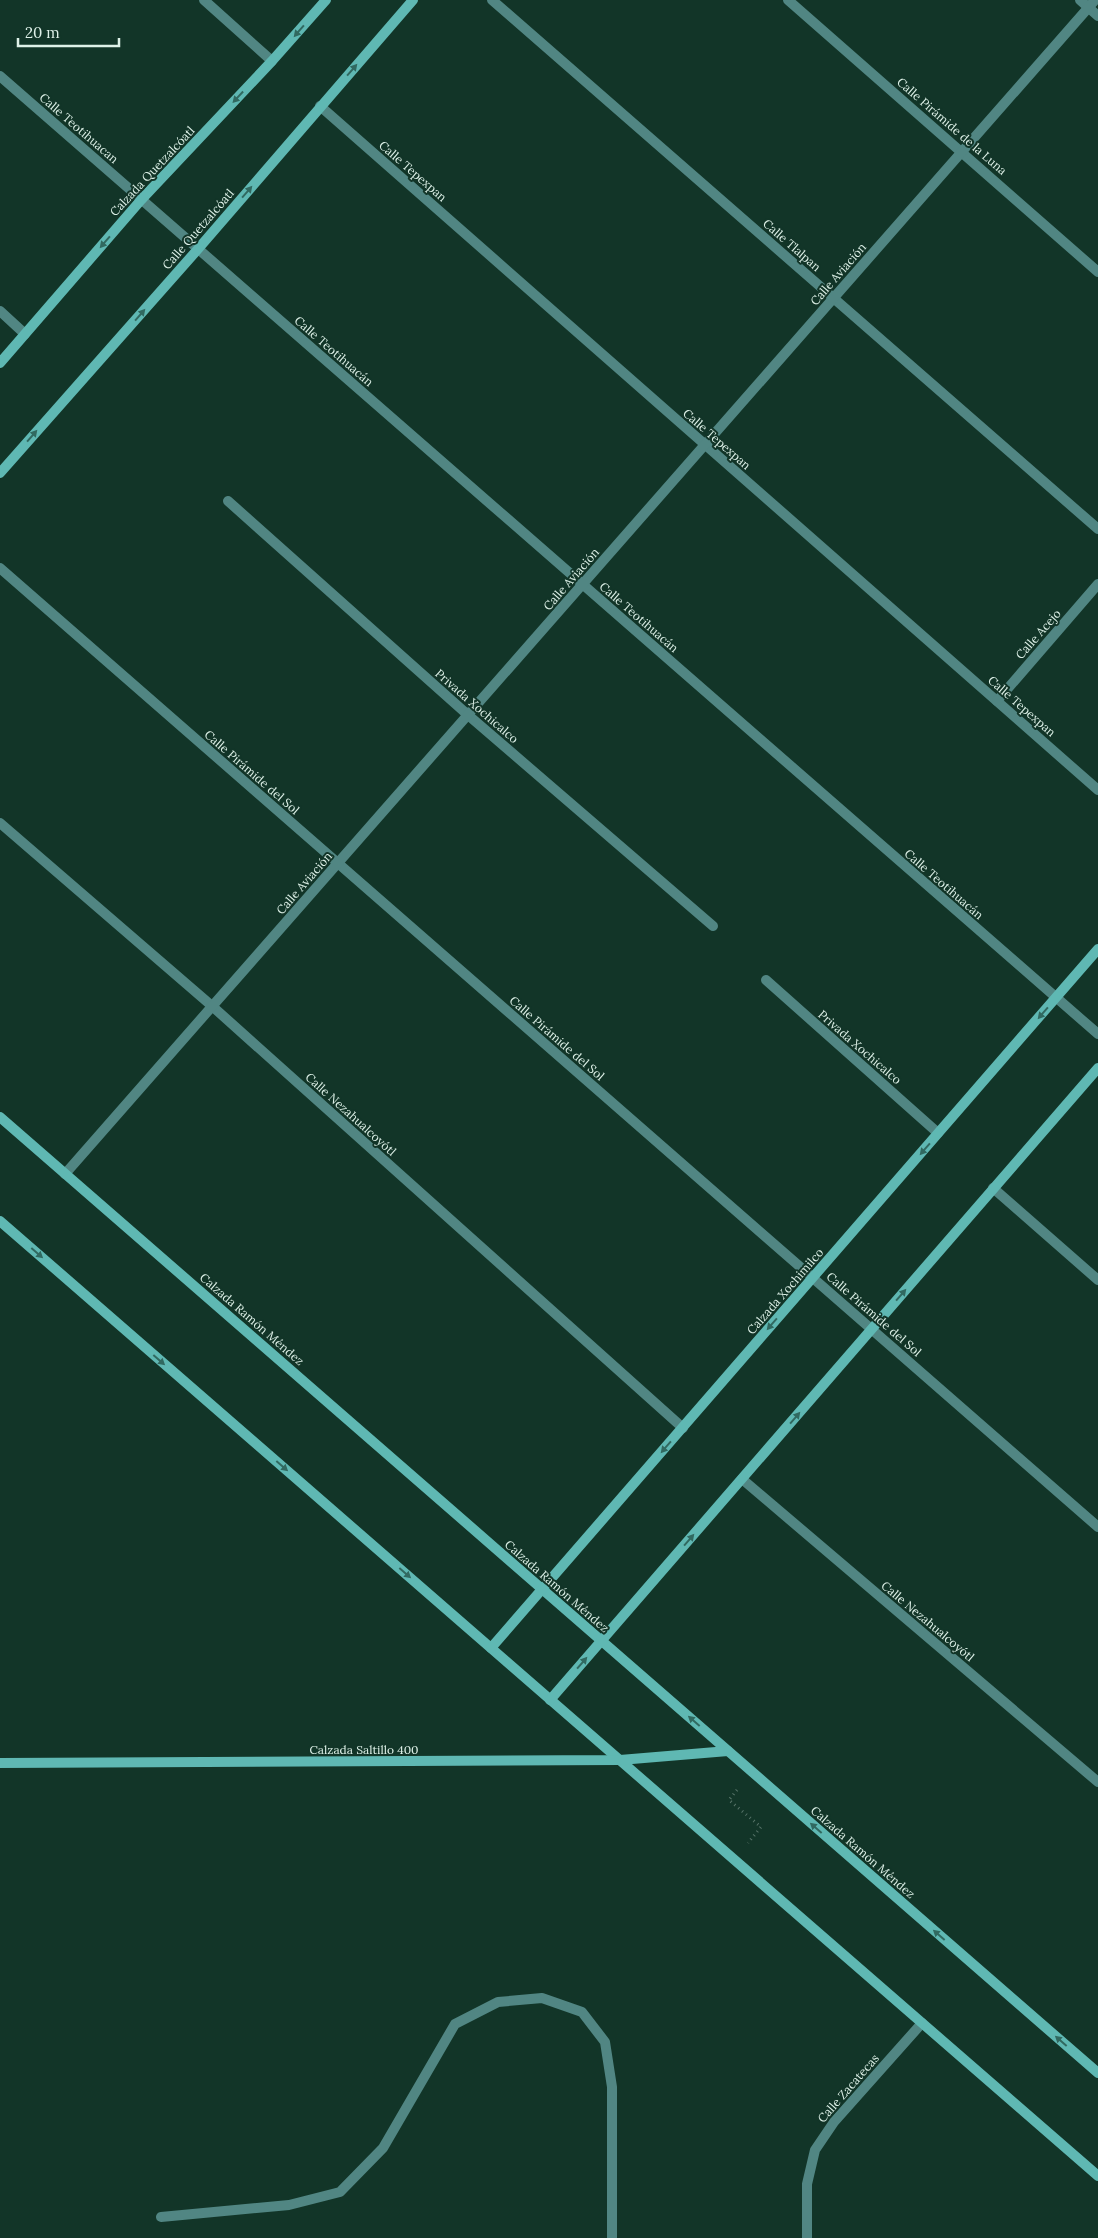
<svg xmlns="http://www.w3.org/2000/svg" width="1098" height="2238" font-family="Lora,serif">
<rect width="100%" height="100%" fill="#123528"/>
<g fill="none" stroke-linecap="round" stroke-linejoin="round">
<polyline stroke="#577469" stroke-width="3" stroke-dasharray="1 4" stroke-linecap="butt" points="737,1790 729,1800 761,1827 748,1843"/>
<g stroke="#518683" stroke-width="10">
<polyline points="320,106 1098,790"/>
<polyline points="228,501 468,715 713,926"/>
<polyline points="997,701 1098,584"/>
<polyline points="766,980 938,1133"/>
<polyline points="161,2217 289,2205 340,2192 383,2148 455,2024 498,2002 542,1998 582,2012 605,2042 612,2087 612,2238"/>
</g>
<g stroke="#518683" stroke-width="10">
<polyline points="204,0 272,61"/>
<polyline points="492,0 1098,529"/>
<polyline points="788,0 1098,272"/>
<polyline points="1080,0 1098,16"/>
<polyline points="0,76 1098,1034"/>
<polyline points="0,311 25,334"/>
<polyline points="0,568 1098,1527"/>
<polyline points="0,823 212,1006 683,1428"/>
<polyline points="65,1174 1095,0"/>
<polyline points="993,1188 1098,1280"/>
<polyline points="742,1479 1098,1782"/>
<polyline points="807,2238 807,2184 815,2150 834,2122 922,2023"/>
</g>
<g stroke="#5fb8b3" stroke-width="10">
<polyline points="0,363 141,200 272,61 326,0"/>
<polyline points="0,473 198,249 413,0"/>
<polyline points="0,1117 1098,2073"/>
<polyline points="0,1221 1098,2176"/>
<polyline points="491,1648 1098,949"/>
<polyline points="550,1700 1098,1068"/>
<polyline points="0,1763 620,1760 728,1751"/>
</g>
</g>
<defs><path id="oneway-solid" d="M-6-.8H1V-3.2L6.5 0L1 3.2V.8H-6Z" transform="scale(1.25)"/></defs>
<g fill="#316960">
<use href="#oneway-solid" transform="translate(299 31) rotate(131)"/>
<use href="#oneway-solid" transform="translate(352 70) rotate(-49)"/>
<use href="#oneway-solid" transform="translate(238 97) rotate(133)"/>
<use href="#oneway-solid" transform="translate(247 192) rotate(-49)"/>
<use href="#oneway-solid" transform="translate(105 242) rotate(131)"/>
<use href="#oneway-solid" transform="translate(140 315) rotate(-49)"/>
<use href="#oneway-solid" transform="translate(32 436) rotate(-49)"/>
<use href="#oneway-solid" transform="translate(1043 1013) rotate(131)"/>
<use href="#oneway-solid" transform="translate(925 1149) rotate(131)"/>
<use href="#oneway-solid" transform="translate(37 1253) rotate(41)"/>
<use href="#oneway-solid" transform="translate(901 1295) rotate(-49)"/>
<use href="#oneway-solid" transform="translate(772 1324) rotate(131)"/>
<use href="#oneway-solid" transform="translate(159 1360) rotate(41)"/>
<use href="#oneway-solid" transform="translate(795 1418) rotate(-49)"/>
<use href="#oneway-solid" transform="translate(666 1447) rotate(131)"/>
<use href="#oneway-solid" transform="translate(282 1466) rotate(41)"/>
<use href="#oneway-solid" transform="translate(689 1540) rotate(-49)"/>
<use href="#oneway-solid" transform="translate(405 1573) rotate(41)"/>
<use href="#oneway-solid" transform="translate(582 1663) rotate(-49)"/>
<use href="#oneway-solid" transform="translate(694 1721) rotate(-139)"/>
<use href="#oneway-solid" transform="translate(816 1828) rotate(-139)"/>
<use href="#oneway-solid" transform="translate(939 1935) rotate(-139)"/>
<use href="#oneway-solid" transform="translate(1061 2041) rotate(-139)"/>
</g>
<g text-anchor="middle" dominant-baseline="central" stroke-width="4" stroke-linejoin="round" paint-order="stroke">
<g font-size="12" fill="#def1e8" stroke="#123528">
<text transform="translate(952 126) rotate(41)">Calle Pirámide de la Luna</text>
<text transform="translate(79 128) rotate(41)">Calle Teotihuacan</text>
<text transform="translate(152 171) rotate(-47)">Calzada Quetzalcóatl</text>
<text transform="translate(413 171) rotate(41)">Calle Tepexpan</text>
<text transform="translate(198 229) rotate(-49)">Calle Quetzalcóatl</text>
<text transform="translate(792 245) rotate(41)">Calle Tlalpan</text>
<text transform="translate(838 274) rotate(-49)">Calle Aviación</text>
<text transform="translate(334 351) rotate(41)">Calle Teotihuacán</text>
<text transform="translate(717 439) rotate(41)">Calle Tepexpan</text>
<text transform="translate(571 579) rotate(-49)">Calle Aviación</text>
<text transform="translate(639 617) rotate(41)">Calle Teotihuacán</text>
<text transform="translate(1038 634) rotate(-49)">Calle Acejo</text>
<text transform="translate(477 706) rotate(41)">Privada Xochicalco</text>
<text transform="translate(1022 706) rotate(41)">Calle Tepexpan</text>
<text transform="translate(252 772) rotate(41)">Calle Pirámide del Sol</text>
<text transform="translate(304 883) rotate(-49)">Calle Aviación</text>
<text transform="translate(944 884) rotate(41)">Calle Teotihuacán</text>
<text transform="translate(557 1038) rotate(41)">Calle Pirámide del Sol</text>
<text transform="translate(860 1047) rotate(41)">Privada Xochicalco</text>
<text transform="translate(351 1114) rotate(42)">Calle Nezahualcoyótl</text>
<text transform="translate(785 1291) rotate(-49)">Calzada Xochimilco</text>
<text transform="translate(874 1314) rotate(41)">Calle Pirámide del Sol</text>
<text transform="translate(252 1319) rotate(41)">Calzada Ramón Méndez</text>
<text transform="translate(557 1586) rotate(41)">Calzada Ramón Méndez</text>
<text transform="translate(928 1621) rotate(40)">Calle Nezahualcoyótl</text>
<text x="364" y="1749">Calzada Saltillo 400</text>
<text transform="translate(863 1852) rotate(41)">Calzada Ramón Méndez</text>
<text transform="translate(848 2088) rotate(-49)">Calle Zacatecas</text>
</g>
</g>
<path d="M18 38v8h101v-8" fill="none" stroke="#def1e8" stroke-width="2.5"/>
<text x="25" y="38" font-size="15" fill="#def1e8" stroke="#123528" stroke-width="4" paint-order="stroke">20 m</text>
</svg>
